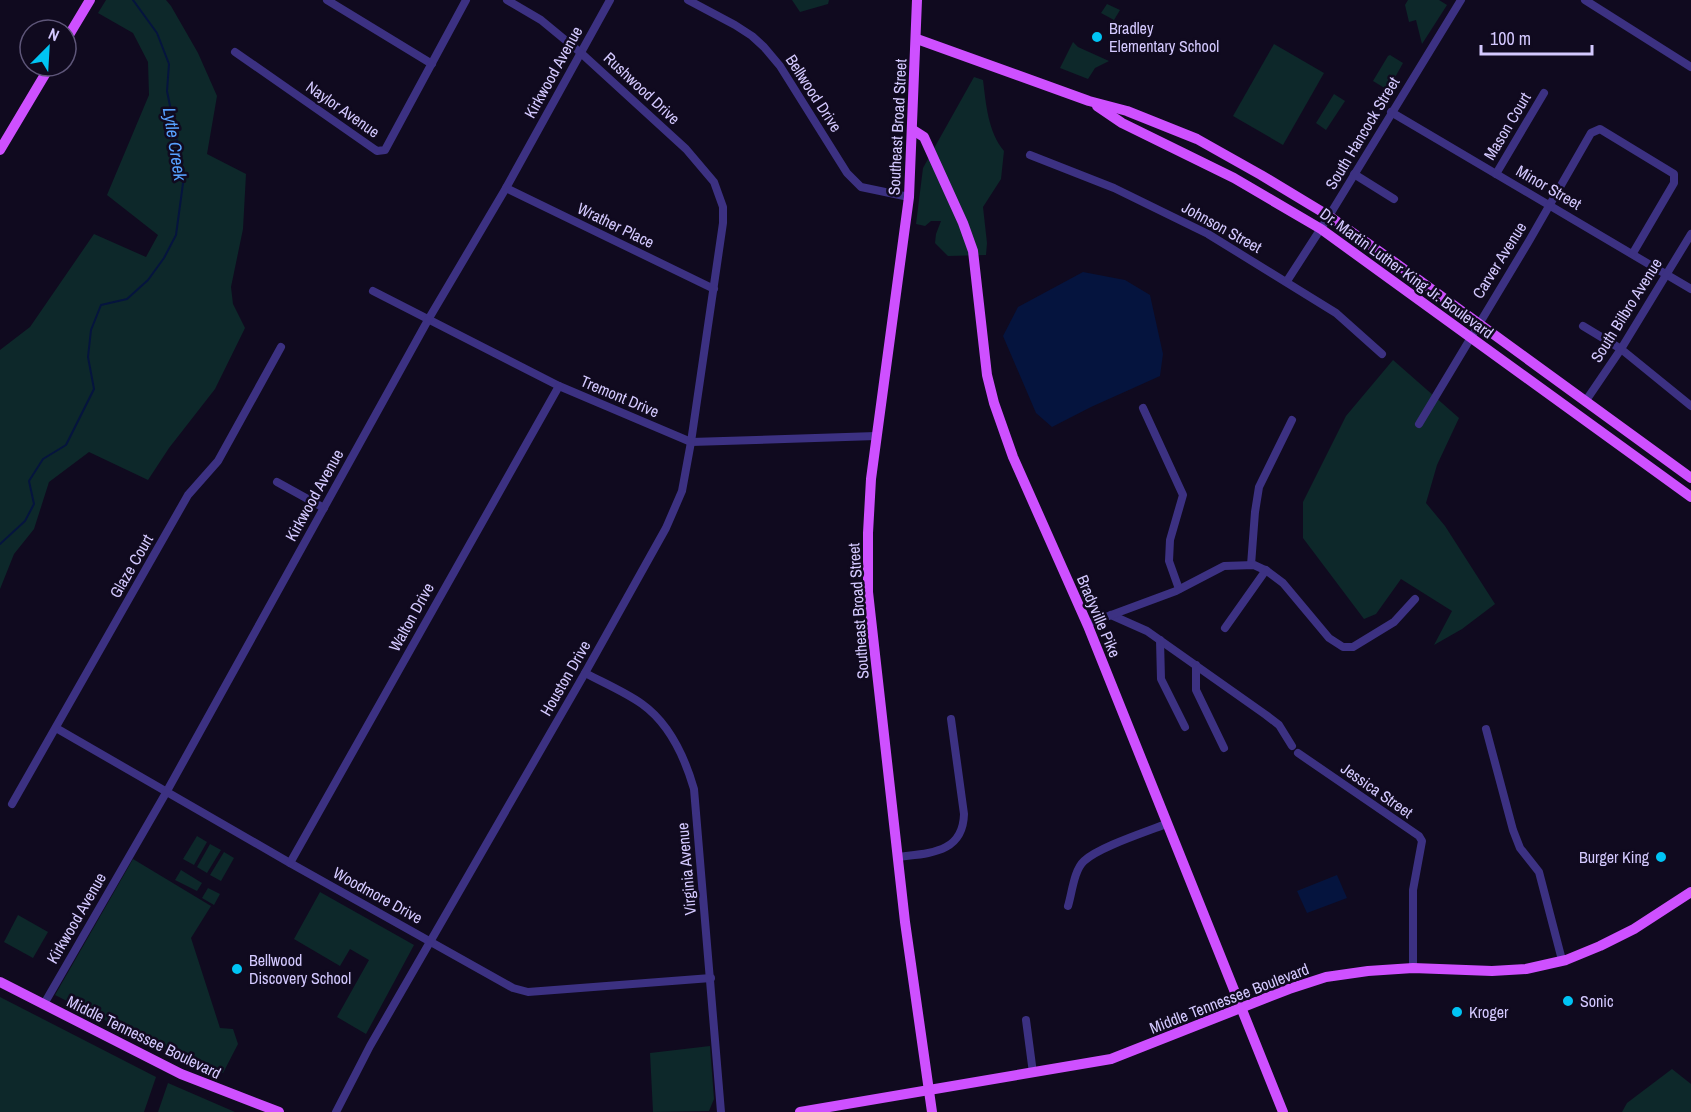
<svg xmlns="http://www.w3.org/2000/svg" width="1691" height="1112" font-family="'Archivo Narrow',sans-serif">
<rect width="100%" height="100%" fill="#100a1f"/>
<g fill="#0d282a">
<polygon points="106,0 166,0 171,6 198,53 217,96 207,154 246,174 243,229 231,287 233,304 245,328 215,389 169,448 148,480 89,452 49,482 34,529 14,554 0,589 0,350 30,327 94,234 146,257 158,235 107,195 149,95 148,62 133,33 98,13"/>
<polygon points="792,0 829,0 828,4 800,12"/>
<polygon points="1408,0 1439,0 1447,5 1422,44 1416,20 1409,22 1405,5"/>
<polygon points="1107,4 1120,10 1114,20 1101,13"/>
<polygon points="1073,42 1078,47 1109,61 1095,68 1088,79 1060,68"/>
<polygon points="1274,44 1324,73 1283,145 1233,116"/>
<polygon points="1390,55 1403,63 1388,90 1373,81 1388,56"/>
<path d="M974,77l9,3c3,24 5,52 21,71l-3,28 -18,28 4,36 -1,12 -38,1 -13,-13 1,-9 5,-13h-10l-6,5 -9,-2 7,-56z"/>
<polygon points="1334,94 1345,101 1326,130 1316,123"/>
<polygon points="1393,360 1459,418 1437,465 1426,503 1445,526 1495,604 1462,629 1434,645 1452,611 1401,579 1376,614 1364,619 1303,538 1303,502 1346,416"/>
<polygon points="197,836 207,842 194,865 183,859"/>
<polygon points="210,844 221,850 207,873 197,867"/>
<polygon points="224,852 234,858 221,881 210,875"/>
<polygon points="133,859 211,906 191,938 220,1028 233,1029 238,1044 223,1073 212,1074 55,995"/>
<polygon points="181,870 202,883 197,891 175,880"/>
<polygon points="208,888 220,894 214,905 202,898"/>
<polygon points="320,892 414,945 366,1034 337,1017 369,960 350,949 340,966 294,939"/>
<polygon points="18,915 48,932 33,958 4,942"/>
<polygon points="0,997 156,1077 144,1112 0,1112"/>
<polygon points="710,1046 714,1099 709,1111 653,1112 650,1053"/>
<polygon points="1672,1069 1691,1084 1691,1112 1622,1112 1627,1103"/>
<polygon points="168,1083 235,1112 158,1112"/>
</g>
<g fill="#05143e">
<polygon points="1083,272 1125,280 1150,295 1163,354 1160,376 1091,407 1052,427 1036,413 1003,336 1018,307"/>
<polygon points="1337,875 1347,898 1307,913 1297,891"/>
</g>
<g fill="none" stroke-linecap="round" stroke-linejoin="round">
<polyline stroke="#05143e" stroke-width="2" points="0,544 25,521 34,504 29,481 43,459 66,445 94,389 88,357 91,330 101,305 127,299 148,280 164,258 176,235 184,176 167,91 169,64 157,33 133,0"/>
<g stroke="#3c3182" stroke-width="8">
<polyline points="327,0 432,64"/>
<polyline points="688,0 735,25 752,36 764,47 780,66 847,173 861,187 909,197"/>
<polyline points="1585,0 1691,67"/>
<polyline points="235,52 377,151 385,150 466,0"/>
<polyline points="1391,112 1691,289"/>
<polyline points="1030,155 1114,188 1208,234 1336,313 1382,354"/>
<polyline points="1354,174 1394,199"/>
<polyline points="1496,174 1544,93"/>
<polyline points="506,188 714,289"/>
<polyline points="1287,281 1329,216 1461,0"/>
<polyline points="373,291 559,386 691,442 876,436"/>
<polyline points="1583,326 1621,349 1691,406"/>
<polyline points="1585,402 1621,349 1691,234"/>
<polyline points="1143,408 1183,495 1170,540 1169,561 1179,589"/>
<polyline points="1419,424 1529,241 1591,133 1600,129 1674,174 1674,183 1633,253"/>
<polyline points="277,482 324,508"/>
<polyline points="1251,565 1255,512 1259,487 1292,420"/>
<polyline points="1111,615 1147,631 1266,715 1279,725 1292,746"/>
<polyline points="1087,624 1176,591 1224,566 1254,565 1267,571 1283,583 1329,638 1343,647 1353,647 1394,622 1415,599"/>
<polyline points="1225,628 1266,570"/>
<polyline points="1160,640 1161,679 1185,727"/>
<polyline points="1196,665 1196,690 1224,748"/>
<path d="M585,673c19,10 40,19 57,31 28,20 43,54 52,85l27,323"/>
<polyline points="56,728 290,863 513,988 528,992 711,978"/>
<polyline points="1486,729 1513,830 1520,848 1539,872 1562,960"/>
<polyline points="1298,753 1419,836 1422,841 1413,890 1413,968"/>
<polyline points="12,804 188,495 218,461 281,347"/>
<path d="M898,857c30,-4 65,-3 66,-43l-13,-95"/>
<polyline points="290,863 559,386"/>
<path d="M1068,906c4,-13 6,-36 16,-45 15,-14 62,-29 82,-37"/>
<polyline points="44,1004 167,791 428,320 506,188 610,0"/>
<polyline points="1026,1020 1033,1073"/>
<polyline points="336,1112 370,1046 585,673 666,528 682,491 691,442 723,223 723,207 714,182 686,149 581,53 541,20 507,0"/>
</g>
<g stroke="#ce50ff" stroke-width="10">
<polyline points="917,0 909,197 871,479 868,533 868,592 905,922 932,1112"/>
<polyline points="917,39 1089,101 1127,111 1197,139 1261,175 1329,216 1397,264 1691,478"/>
<polyline points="66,40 90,0"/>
<polyline points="1097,106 1122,123 1234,178 1321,229 1691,497"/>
<polyline points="913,130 924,137 963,223 973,251 987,375 994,403 1013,457 1088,626 1283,1112"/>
<polyline points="0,150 50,66"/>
<polyline points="0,982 181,1074 279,1112"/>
<polyline points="800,1112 1111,1059 1289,989 1326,977 1368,971 1413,968 1492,971 1526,969 1566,960 1600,946 1634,929 1691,892"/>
</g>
</g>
<g fill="#00c4f4" stroke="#100a1f" stroke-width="2">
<circle cx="1097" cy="37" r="6"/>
<circle cx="1661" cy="857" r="6"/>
<circle cx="237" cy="969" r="6"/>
<circle cx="1568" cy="1001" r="6"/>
<circle cx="1457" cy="1012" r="6"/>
</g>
<g text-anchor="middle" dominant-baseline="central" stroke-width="5" stroke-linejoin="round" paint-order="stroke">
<g font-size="16" fill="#d4c9ff" stroke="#100a1f" text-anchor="start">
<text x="1109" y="28">Bradley<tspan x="1109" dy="18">Elementary School</tspan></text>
<text x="1649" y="857" text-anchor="end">Burger King</text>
<text x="249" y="960">Bellwood<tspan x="249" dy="18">Discovery School</tspan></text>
<text x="1580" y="1001">Sonic</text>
<text x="1469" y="1012">Kroger</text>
</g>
<g font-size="16" fill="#d4c9ff" stroke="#100a1f">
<text transform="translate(553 72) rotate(-61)">Kirkwood Avenue</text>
<text transform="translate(642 88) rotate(43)">Rushwood Drive</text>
<text transform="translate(814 93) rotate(57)">Bellwood Drive</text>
<text transform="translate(343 109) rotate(35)">Naylor Avenue</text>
<text transform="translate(1507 126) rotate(-59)">Mason Court</text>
<text transform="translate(897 127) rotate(-87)">Southeast Broad Street</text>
<text transform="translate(1362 133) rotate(-59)">South Hancock Street</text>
<text transform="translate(1549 187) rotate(30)">Minor Street</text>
<text transform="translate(616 225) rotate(26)">Wrather Place</text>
<text transform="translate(1222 227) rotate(29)">Johnson Street</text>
<text transform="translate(1499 260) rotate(-58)">Carver Avenue</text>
<text transform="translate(1407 273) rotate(36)">Dr. Martin Luther King Jr. Boulevard</text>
<text transform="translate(1626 310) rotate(-58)">South Bilbro Avenue</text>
<text transform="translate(620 396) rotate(23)">Tremont Drive</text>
<text transform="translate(314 495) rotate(-61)">Kirkwood Avenue</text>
<text transform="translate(131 566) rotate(-60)">Glaze Court</text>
<text transform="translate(858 611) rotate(-94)">Southeast Broad Street</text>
<text transform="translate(1099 616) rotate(67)">Bradyville Pike</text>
<text transform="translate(411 617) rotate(-61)">Walton Drive</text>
<text transform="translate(565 678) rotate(-60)">Houston Drive</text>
<text transform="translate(1377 790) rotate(35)">Jessica Street</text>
<text transform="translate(686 869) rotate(-95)">Virginia Avenue</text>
<text transform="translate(378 895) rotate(29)">Woodmore Drive</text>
<text transform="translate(76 918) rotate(-60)">Kirkwood Avenue</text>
<text transform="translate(1229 998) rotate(-21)">Middle Tennessee Boulevard</text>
<text transform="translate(144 1037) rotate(26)">Middle Tennessee Boulevard</text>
</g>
<g font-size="18" font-style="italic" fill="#57a1ff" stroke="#100a1f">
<text transform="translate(175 144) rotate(81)">Lytle Creek</text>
</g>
</g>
<g transform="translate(48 48) rotate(24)"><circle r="28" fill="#100a1f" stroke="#5e5679" stroke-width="1.5"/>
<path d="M0-4.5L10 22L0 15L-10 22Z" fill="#00c4f4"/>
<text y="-9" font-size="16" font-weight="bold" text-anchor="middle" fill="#d4c9ff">N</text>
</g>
<path d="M1481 45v9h111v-9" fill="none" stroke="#d4c9ff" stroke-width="3"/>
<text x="1490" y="45" font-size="18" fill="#d4c9ff" stroke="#100a1f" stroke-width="4.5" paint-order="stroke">100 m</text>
</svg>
